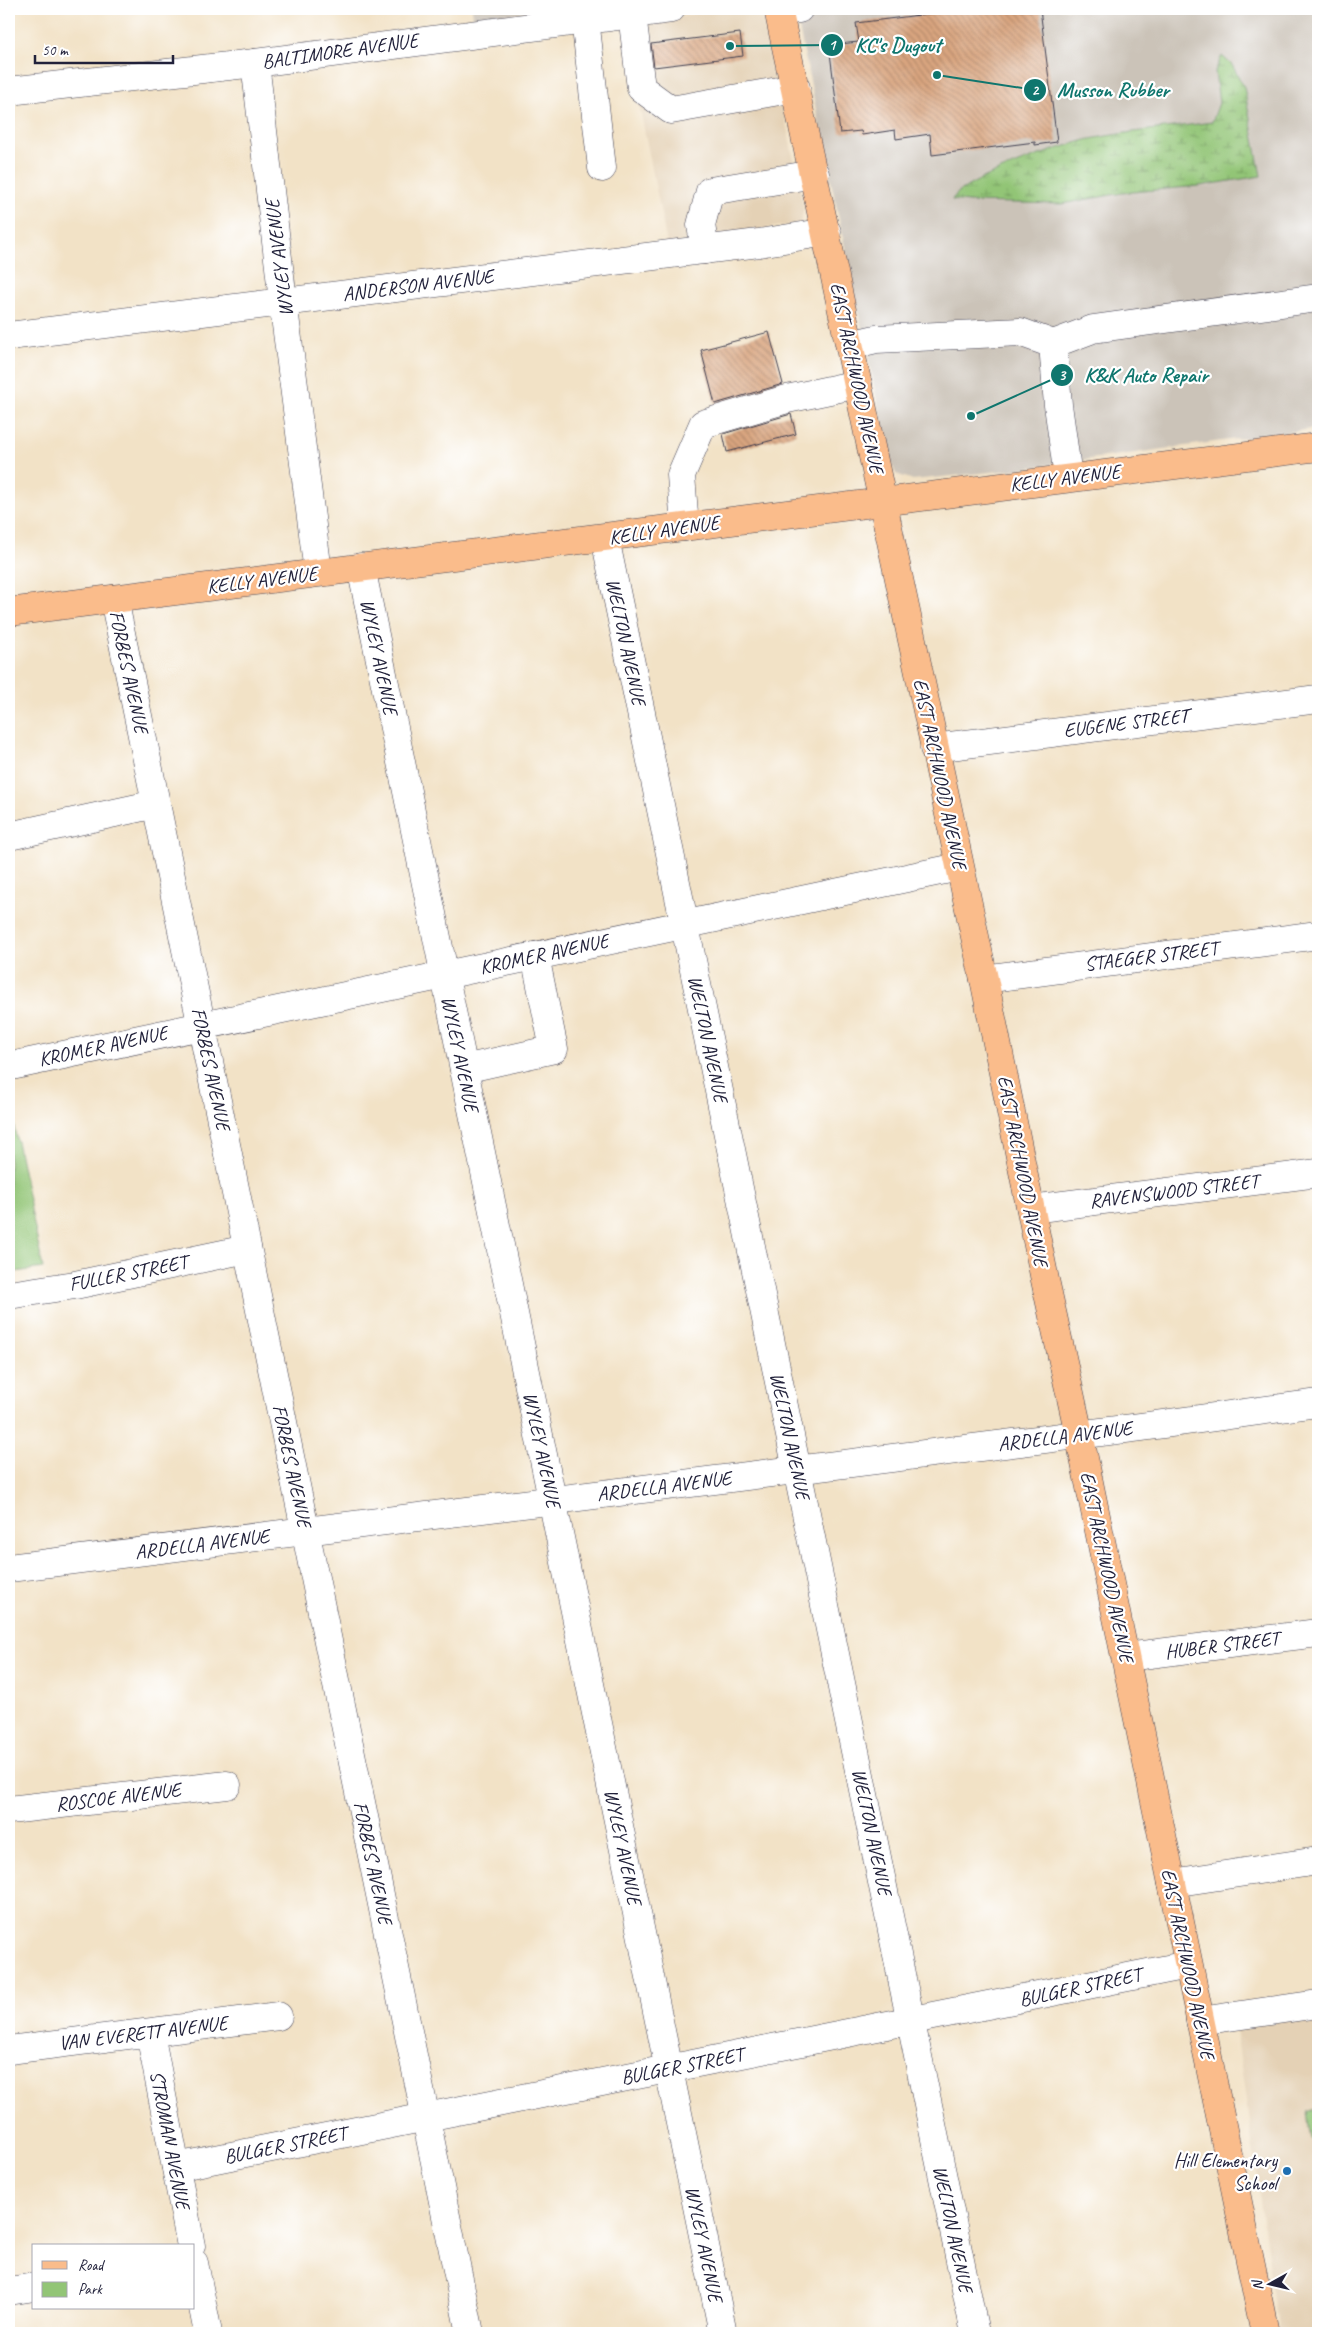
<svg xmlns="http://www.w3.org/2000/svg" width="1327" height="2342" font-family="Caveat,sans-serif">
<defs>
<pattern id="wetland-marsh" width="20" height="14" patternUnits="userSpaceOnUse" patternTransform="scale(1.25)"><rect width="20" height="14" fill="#92c576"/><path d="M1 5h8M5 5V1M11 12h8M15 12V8" fill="none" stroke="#77a062"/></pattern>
<pattern id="building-back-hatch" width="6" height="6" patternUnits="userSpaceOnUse" patternTransform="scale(1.25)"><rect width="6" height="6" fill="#d9a57f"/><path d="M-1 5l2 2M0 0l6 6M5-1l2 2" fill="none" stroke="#b08669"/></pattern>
</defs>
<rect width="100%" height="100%" fill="#fff"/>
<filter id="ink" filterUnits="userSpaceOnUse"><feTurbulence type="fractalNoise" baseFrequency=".02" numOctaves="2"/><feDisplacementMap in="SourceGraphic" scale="10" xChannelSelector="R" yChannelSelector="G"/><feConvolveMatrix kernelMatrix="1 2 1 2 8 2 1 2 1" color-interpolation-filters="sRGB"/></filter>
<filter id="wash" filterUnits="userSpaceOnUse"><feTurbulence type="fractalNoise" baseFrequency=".0096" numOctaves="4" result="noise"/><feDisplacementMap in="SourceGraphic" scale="20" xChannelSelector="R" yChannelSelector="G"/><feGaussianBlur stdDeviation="1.12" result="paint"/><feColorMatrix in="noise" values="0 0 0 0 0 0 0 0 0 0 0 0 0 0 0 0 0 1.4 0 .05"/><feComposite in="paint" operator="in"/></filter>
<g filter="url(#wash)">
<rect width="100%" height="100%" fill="#f2e2c6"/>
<g fill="#e4d1b5">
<polygon points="734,9 748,9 764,19 804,209 800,223 667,244 623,23"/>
<polygon points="1318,1996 1318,2333 1279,2333 1233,2009"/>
</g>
<g fill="#cbc3b8">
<polygon points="472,9 559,9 473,18"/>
<polygon points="795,9 1318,9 1318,428 1010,470 913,480 896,474 889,458"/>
</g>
<path fill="url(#wetland-marsh)" stroke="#5a7458" d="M1222,56l10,9 12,22 17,89 -62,10 -77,7 -60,11 -94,-2 -16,-2c7,-19 115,-56 138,-61 40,-8 81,-11 122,-17l7,-19 -4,-32z"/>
<g fill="#92c576" stroke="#5a7458">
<polygon points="9,1102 43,1268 9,1273"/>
<polygon points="1318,2110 1318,2139 1311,2140 1307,2112"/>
</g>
<g id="blocks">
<g fill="url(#building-back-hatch)">
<polygon points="968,9 1040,9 1057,142 1035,145 1035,142 932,155 930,134 896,139 895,130 862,135 861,131 840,133 829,45 859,42 856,23"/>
<polygon points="740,33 743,56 654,67 651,44"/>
<polygon points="769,332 783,384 715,404 701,350"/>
<polygon points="791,414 796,434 727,452 723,434"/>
</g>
</g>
</g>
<g filter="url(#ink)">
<use href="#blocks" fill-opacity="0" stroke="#413f50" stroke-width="1"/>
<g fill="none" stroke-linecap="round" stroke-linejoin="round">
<defs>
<g id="minor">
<polyline points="779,12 799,9"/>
<polyline points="632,14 641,88 671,110 796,88"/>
<polyline points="585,19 602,168"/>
<polyline points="255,63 283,301 318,572"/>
<polyline points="9,91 255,63 671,9"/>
<polyline points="705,250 701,225 710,191 815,174"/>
<polyline points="9,336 759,243 827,232"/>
<polyline points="1053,344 1058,405 1068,477"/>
<polyline points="850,345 876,339 1020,332 1053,344 1093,329 1318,298"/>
<polyline points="685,527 681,475 703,424 787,399 858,384"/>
<polyline points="605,538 975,2333"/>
<polyline points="361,567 723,2333"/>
<polyline points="114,599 470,2333"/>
<polyline points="934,748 1318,699"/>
<polyline points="9,836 156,804"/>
<polyline points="984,979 1318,935"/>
<polyline points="11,1066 959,867"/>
<polyline points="464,1069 554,1049 535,956"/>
<polyline points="1031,1209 1318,1173"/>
<polyline points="9,1295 75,1285 247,1249"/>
<polyline points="9,1568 1141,1427 1318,1403"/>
<polyline points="1126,1657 1318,1633"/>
<polyline points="9,1810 227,1785"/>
<polyline points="1172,1883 1318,1861"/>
<polyline points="1200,2021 1318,2004"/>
<polyline points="150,2033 191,2246"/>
<polyline points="9,2050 278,2016"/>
<polyline points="176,2167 1188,1965"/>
<polyline points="194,2263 208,2333"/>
<polyline points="9,2291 34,2287"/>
</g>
<g id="major">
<polyline points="778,9 984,979 1045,1280 1079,1434 1265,2333"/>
<polyline points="9,612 1318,447"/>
</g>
</defs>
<use href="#minor" stroke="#413f50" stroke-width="29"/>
<use href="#major" stroke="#413f50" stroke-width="29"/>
<use href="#minor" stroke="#fff" stroke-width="28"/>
<use href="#major" stroke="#fabc8b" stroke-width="28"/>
</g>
</g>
<circle fill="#1f6fb2" stroke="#fff" stroke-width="2" cx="1287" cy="2171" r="5"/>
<g text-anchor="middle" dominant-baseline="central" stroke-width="4.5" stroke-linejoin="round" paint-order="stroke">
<g font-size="20" fill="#22223b" stroke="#fff">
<text transform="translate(340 51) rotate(-8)">BALTIMORE AVENUE</text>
<text transform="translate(279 258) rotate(-97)">WYLEY AVENUE</text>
<text transform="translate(418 285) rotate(-7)">ANDERSON AVENUE</text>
<text transform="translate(857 378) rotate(78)">EAST ARCHWOOD AVENUE</text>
<text transform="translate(1065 478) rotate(-7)">KELLY AVENUE</text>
<text transform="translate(664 530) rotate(-8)">KELLY AVENUE</text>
<text transform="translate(262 580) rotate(-7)">KELLY AVENUE</text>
<text transform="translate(626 642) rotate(78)">WELTON AVENUE</text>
<text transform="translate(379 657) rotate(78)">WYLEY AVENUE</text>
<text transform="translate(129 672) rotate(78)">FORBES AVENUE</text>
<text transform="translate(1126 723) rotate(-7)">EUGENE STREET</text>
<text transform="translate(940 774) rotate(78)">EAST ARCHWOOD AVENUE</text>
<text transform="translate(544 954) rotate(-12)">KROMER AVENUE</text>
<text transform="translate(1151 956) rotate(-7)">STAEGER STREET</text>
<text transform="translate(708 1039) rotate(78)">WELTON AVENUE</text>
<text transform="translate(103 1046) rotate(-12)">KROMER AVENUE</text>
<text transform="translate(460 1054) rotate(78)">WYLEY AVENUE</text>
<text transform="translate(211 1069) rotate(78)">FORBES AVENUE</text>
<text transform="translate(1023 1171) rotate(79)">EAST ARCHWOOD AVENUE</text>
<text transform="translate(1174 1191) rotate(-7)">RAVENSWOOD STREET</text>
<text transform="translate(128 1273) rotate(-11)">FULLER STREET</text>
<text transform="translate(790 1436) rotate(78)">WELTON AVENUE</text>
<text transform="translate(1065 1436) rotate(-7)">ARDELLA AVENUE</text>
<text transform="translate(542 1450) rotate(78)">WYLEY AVENUE</text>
<text transform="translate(292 1466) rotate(78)">FORBES AVENUE</text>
<text transform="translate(664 1486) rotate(-7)">ARDELLA AVENUE</text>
<text transform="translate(202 1544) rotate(-7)">ARDELLA AVENUE</text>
<text transform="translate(1107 1567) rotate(78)">EAST ARCHWOOD AVENUE</text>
<text transform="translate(1222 1645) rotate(-7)">HUBER STREET</text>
<text transform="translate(118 1797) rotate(-7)">ROSCOE AVENUE</text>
<text transform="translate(872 1832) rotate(78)">WELTON AVENUE</text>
<text transform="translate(623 1847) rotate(78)">WYLEY AVENUE</text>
<text transform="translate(373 1863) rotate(78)">FORBES AVENUE</text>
<text transform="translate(1188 1964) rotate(78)">EAST ARCHWOOD AVENUE</text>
<text transform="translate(1080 1987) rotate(-12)">BULGER STREET</text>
<text transform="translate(143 2033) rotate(-7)">VAN EVERETT AVENUE</text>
<text transform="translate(682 2066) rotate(-11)">BULGER STREET</text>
<text transform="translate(170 2140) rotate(79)">STROMAN AVENUE</text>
<text transform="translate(285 2145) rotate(-11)">BULGER STREET</text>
<text transform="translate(953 2229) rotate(78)">WELTON AVENUE</text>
<text transform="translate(704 2244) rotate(78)">WYLEY AVENUE</text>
</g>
<g font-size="20" fill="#22223b" stroke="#fff" text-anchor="end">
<text x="1277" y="2160">Hill Elementary<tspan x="1277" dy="23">School</tspan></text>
</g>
</g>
<path fill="none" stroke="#0f766e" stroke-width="2" d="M730 46L832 45M937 75L1035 90M971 416L1062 375"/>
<g fill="#0f766e" stroke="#fff" stroke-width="2">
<circle cx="730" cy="46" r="5"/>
<circle cx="937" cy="75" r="5"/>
<circle cx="971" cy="416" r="5"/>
<circle cx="832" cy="45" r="12"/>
<circle cx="1035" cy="90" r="12"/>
<circle cx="1062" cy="375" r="12"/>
</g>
<g font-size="15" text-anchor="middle" font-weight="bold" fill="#fff">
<text x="832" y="50">1</text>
<text x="1035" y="95">2</text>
<text x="1062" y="380">3</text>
</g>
<g font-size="21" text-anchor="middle" font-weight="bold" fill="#0f766e" stroke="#fff" stroke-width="4.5" stroke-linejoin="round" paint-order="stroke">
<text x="898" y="52">KC's Dugout</text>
<text x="1113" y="97">Musson Rubber</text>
<text x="1146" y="382">K&amp;K Auto Repair</text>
</g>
<rect width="1327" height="2342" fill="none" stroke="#fff" stroke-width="30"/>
<rect x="32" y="2244" width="162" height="65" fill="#ffffff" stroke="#a7a7b1"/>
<rect x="42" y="2261" width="25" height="8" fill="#fabc8b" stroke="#a7a7b1"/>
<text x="78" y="2270" font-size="15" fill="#22223b">Road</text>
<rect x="42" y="2282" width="25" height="15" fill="#92c576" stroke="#a7a7b1"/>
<text x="78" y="2294" font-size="15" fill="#22223b">Park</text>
<g transform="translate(1270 2284) rotate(262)" stroke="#ffffff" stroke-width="4" paint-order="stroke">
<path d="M0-4L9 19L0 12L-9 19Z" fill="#22223b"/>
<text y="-8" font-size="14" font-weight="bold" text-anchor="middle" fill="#22223b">N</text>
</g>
<path d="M35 55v8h138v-8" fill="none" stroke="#22223b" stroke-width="2.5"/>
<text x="42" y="55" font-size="15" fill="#22223b" stroke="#ffffff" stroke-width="4" paint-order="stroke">50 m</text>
</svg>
